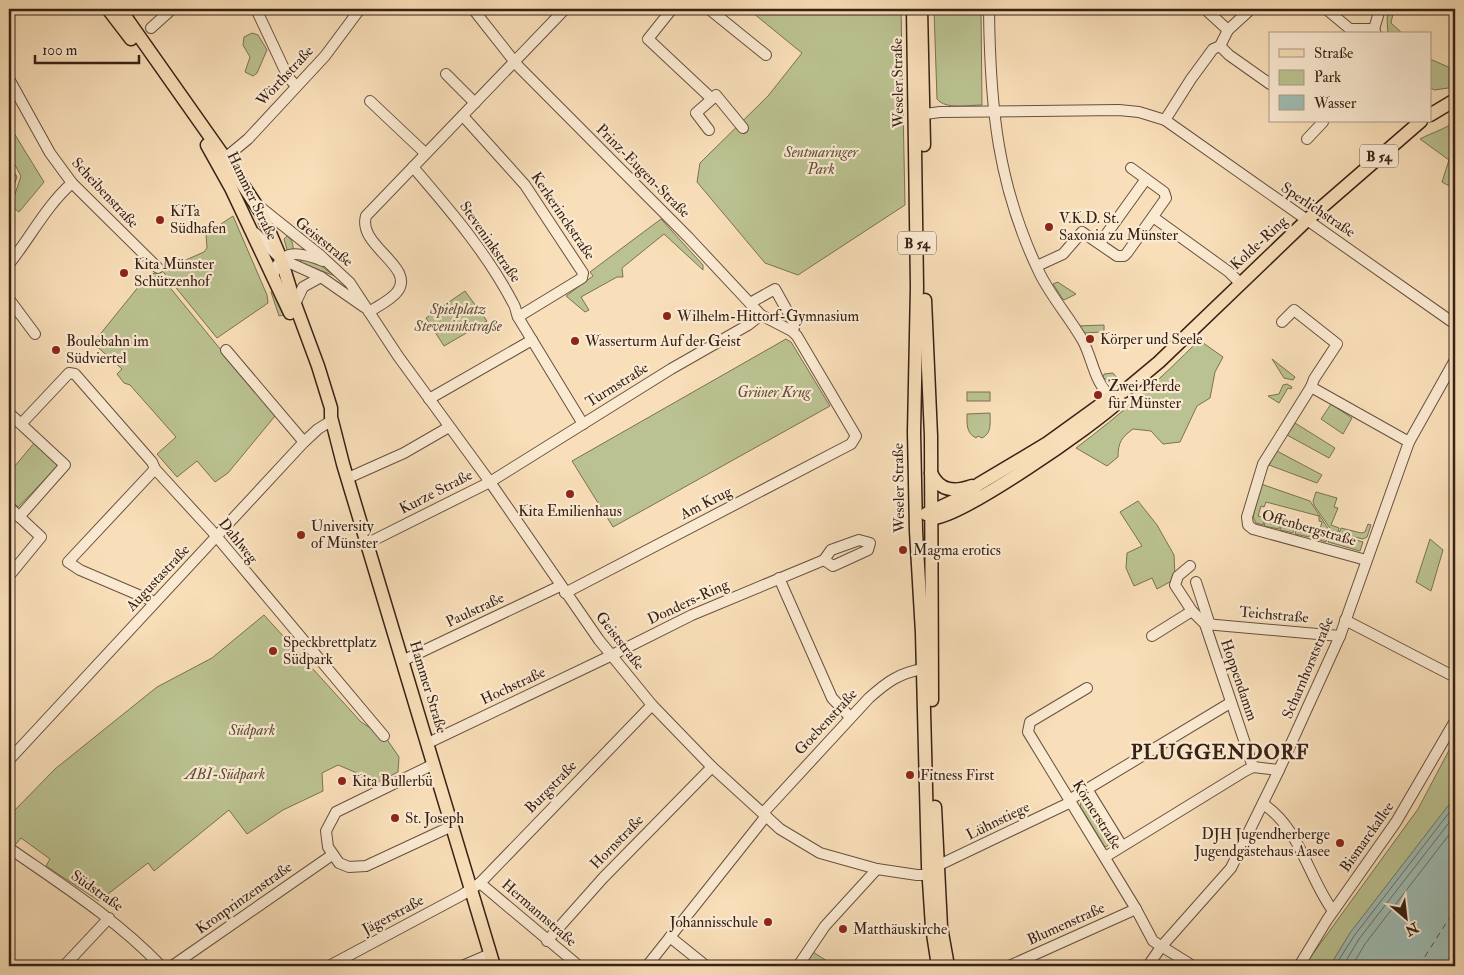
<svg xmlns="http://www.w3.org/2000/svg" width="1464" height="975" font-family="'IM FELL Double Pica',serif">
<rect width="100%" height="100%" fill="#f9dfb9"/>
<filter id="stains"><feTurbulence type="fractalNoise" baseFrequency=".004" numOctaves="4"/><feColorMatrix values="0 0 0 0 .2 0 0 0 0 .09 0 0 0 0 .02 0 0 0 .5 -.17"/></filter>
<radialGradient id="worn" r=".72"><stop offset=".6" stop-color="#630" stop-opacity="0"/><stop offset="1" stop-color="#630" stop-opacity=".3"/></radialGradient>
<g fill="#bbc291" stroke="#797254">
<polygon points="748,9 901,9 905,205 798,275 765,263 697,182 700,163 768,96 802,53"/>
<path d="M934,9h47l1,96c-13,0 -36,5 -45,-6z"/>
<polygon points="1390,9 1394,9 1391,23 1403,34 1388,34 1387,18"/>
<polygon points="252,33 258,35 267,50 257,73 253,76 245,72 250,57 243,45 244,37"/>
<polygon points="1430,59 1455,70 1455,87 1434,90 1430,87"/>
<path d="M1455,121v68l-13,-7 7,-22 -29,-21c11,-6 28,-11 35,-18z"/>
<polygon points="9,125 44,182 19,212 11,206 21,176 9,154"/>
<polygon points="9,162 17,177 9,200"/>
<polygon points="233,216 267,295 268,303 217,338 160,268 172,266 204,252 207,248 206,234"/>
<polygon points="661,219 703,265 703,270 664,234 622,268 623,277 617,277 581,297 589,310 585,312 566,296 593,276 590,272"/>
<path d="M287,236c7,5 5,9 7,15l-6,2 -4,-14z"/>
<polygon points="300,257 320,265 335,276 301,263"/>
<polygon points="155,273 158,273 275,416 228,473 215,482 197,461 177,477 157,454 176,437 130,385 124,383 117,374 122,369 93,343 148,275"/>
<polygon points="1058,282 1059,283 1076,294 1064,300 1062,298 1053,284"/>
<polygon points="274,290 284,315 279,316 271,292"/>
<polygon points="465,291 487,321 444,346 426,318"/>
<polygon points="1104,325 1104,332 1082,333 1078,326"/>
<polygon points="786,339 791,342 830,406 613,527 572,461"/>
<path d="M1199,340l24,17 -8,15 -5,26 -13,8 -17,36 -17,2 -12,-13 -18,-2c-11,8 -15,13 -15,28l-11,9 -31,-18c44,-33 85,-69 123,-108z"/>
<polygon points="1272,359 1295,377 1293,380 1284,378"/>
<polygon points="1113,373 1118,379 1112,385 1111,381 1103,378 1104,374"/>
<polygon points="1287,384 1292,387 1291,389 1288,388 1279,403 1268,396 1279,394 1283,385"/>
<rect x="967" y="392" width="23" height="9"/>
<polygon points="1331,404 1352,418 1343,434 1321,419"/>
<path d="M990,413c0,10 2,20 -8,25l-4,-2 -2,2c-10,-5 -9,-14 -9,-24z"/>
<polygon points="1295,423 1335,448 1329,458 1287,435"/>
<polygon points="35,442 59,465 18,507 9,498 9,473"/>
<polygon points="1277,451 1322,475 1317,483 1269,465"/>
<polygon points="1261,484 1310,501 1329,530 1326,542 1311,537 1312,530 1319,532 1322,522 1319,521 1319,516 1266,502 1264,507 1261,506 1258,516 1265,518 1263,525 1256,523 1253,517"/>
<polygon points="1316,492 1337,498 1334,507 1338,508 1331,525 1339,528 1338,532 1332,531 1314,505 1313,501"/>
<polygon points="1138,501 1157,525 1174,555 1175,579 1157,589 1152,578 1134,586 1126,568 1127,553 1142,546 1120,512"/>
<polygon points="1266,519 1280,522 1279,529 1264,526"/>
<polygon points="1282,523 1295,526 1293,533 1280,530"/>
<polygon points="1368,524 1371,525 1367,537 1363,539 1339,533 1341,528 1361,533 1365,532"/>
<polygon points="1297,527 1311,530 1309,537 1295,534"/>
<polygon points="1331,533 1363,542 1360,551 1328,542"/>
<polygon points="1430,539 1443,550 1431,591 1416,582"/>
<polygon points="264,615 361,722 386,738 399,757 398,772 374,784 368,783 357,773 338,765 322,773 323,791 283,810 247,834 229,810 154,871 148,863 99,901 46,866 50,859 21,838 16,844 9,839 9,808 13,812 55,769 157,687 212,658"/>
<polygon points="1455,739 1455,797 1350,933 1330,966 1304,966 1418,809"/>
<polygon points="1089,796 1117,841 1105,847 1080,806 1082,800"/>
<polygon points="813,952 827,961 829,966 805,966"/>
</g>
<polygon fill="#9ebcb4" stroke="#757e75" points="1455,797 1455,966 1330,966 1350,933"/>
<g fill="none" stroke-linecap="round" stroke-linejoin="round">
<g stroke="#6a6e65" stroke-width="1">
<polyline points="1335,966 1354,936 1455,805"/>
<polyline points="1343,966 1359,939 1455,815"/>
<polyline points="1352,966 1365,944 1455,827"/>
</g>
<polyline stroke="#565045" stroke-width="1" stroke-dasharray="6 5" stroke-linecap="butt" points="1419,966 1455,909"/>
<defs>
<g id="minor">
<polyline points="256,9 288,77 296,86"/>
<polyline points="473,9 518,66 688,237 761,315 792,331 797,336 856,436 851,444 565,593"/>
<polyline points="672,9 648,39 712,99 716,95 743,128"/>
<polyline points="709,9 766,55"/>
<path d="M989,9c1,97 8,176 51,265 12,24 30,44 43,67 10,19 11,41 28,56"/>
<polyline points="1205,9 1228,30"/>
<polyline points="1326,9 1350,29 1374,29 1376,34"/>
<polyline points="151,28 172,9"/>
<polyline points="1374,29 1380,9"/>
<polyline points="1220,46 1229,55 1270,84"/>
<polyline points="446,74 475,103"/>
<polyline points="9,79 50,153 72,183 158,268"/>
<polyline points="370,101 425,153"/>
<polyline points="918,115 940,112 1119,110 1139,112 1165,120 1455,324"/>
<polyline points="463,116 525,185 583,273 582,278 518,317"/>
<polyline points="1165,120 1191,79 1213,49 1220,46 1228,30 1251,9"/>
<polyline points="709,130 696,113 712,99"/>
<polyline points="1307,139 1323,122"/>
<polyline points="225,158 248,139 325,56 360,9"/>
<path d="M413,167c36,42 74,86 100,136 3,4 3,10 5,14l65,107"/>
<polyline points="260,207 320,255 350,283 398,356 490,482 599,640 652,705 712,767 780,829 820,853 877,869 917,875 935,875"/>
<polyline points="1153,217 1229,272 1240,283"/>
<polyline points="255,233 281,259 321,277 364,307"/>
<polyline points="1100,243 1146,179"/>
<path d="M9,264c21,-26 37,-58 63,-81"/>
<polyline points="1037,266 1063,254 1082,232 1117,256 1124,256 1127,253 1166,198 1164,192 1131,168"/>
<path d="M273,277c7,-30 27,-25 50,-16"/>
<polyline points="9,299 35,334"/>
<polyline points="750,303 775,289 795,325 792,331"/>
<polyline points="295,304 303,287 321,277"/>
<path d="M369,312c9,-6 22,-12 28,-20 20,-25 -40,-46 -31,-76l199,-207"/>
<polyline points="1282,322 1294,310 1337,344 1314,379 1311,387"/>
<polyline points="226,350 304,442"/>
<polyline points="429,399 532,340"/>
<polyline points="9,413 65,465 19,517"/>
<polyline points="21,424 69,373 75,374 152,462 155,469 211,530 384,736"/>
<polyline points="155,469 68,562 80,570 155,602"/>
<polyline points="348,478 404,453 449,427"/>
<polyline points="9,507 41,537 9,576"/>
<polygon points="859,540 870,543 868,550 833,566 824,560 831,550"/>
<polyline points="368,543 490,482 671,369 748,325 761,315"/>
<polyline points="1366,560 1253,529 1248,525 1247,517 1263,464 1311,387 1409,442"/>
<polyline points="1190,566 1178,576 1175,585 1192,611 1205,624 1253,767"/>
<polyline points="779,578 832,698 850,717"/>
<polyline points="1196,582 1210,625"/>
<polyline points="1345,620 1455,677"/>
<polyline points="1205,624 1340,636"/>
<polyline points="1152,636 1192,611"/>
<polyline points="402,661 560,586"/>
<polyline points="1087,688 1030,722 1028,732 1136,909 1153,941 1193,966"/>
<polyline points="428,743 606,658 692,615 824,560"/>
<polyline points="9,760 304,442 318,429 331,421"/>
<polyline points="434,764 336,812 326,831 328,847 339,863 349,867 366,866 452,826"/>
<polyline points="1087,789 1122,846"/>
<polyline points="1069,800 1230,703"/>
<path d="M1263,804c37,24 45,73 70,107"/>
<path d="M763,813l106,-115c18,-16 30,-25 54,-29"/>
<path d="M9,848c53,37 107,71 152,118"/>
<polyline points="1105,857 1245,771 1253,767 1279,770"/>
<polyline points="937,866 1071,802"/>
<polyline points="480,883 579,966"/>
<polyline points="670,937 706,966"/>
<polyline points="547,941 603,878 712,767"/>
<polyline points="64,966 109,918"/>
<polyline points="172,966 332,855"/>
<polyline points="329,966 462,895 480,883 652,705"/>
<polyline points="462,966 490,954"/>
<polyline points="647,966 766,816"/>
<polyline points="798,966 825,926 877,869"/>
<polyline points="1009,966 1136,909"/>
<polyline points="1148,966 1161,947 1231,868 1279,770 1340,636 1409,442 1455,360"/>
<polyline points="1299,966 1327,920 1396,822 1455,721"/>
</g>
<g id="major">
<polyline points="108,9 131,39"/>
<polyline points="120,9 225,158 262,214 281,259 295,304 318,366 331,408 331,417 343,464 494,966"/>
<polyline points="913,9 917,287 914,432 916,531 922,633 928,866 932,927 938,966"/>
<polyline points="921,9 924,145"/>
<polyline points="1430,115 1455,100"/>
<polyline points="207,145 231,188 290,313"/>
<polyline points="925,300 931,436 932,700"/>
<path d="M931,473c9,19 24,19 41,13"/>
<polyline points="926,514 964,496 979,484 1046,444 1118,392 1123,392 1159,362 1307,220 1421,121"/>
<path d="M932,518c26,2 165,-95 187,-117"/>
<polyline points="935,807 941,927 948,966"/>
</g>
</defs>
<use href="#minor" stroke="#68503f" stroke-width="12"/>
<use href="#major" stroke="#372116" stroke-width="15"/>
<use href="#minor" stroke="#fbead2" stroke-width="10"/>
<use href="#major" stroke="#f9dfb9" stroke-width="12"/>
</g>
<g fill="#8f2418" stroke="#fbead2" stroke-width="2">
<circle cx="160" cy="220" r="5"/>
<circle cx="1049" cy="227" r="5"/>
<circle cx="124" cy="273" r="5"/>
<circle cx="667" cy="316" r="5"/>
<circle cx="1090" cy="339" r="5"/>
<circle cx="575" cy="341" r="5"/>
<circle cx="56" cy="350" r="5"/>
<circle cx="1098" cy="395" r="5"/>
<circle cx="570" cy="494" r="5"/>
<circle cx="301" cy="535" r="5"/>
<circle cx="903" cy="550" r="5"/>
<circle cx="273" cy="651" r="5"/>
<circle cx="910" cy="775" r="5"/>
<circle cx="342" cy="781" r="5"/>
<circle cx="395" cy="818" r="5"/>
<circle cx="1340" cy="843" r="5"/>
<circle cx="768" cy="922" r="5"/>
<circle cx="843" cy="929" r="5"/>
</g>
<g text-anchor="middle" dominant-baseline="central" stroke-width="4.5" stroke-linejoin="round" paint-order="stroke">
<g fill="#fbead2" stroke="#725d4e" stroke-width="1">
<rect x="1360" y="144.5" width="38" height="23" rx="4"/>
<rect x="898" y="231.5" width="38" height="23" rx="4"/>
</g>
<g font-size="14" font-weight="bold" fill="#372116">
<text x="1379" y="156">B 54</text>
<text x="917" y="243">B 54</text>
</g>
<g font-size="15" fill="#372116" stroke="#fbead2">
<text transform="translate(285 76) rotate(-47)">Wörthstraße</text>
<text transform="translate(898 83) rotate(-91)">Weseler Straße</text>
<text transform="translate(643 171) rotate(45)">Prinz-Eugen-Straße</text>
<text transform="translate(105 193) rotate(47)">Scheibenstraße</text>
<text transform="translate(252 196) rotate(64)">Hammer Straße</text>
<text transform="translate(1318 210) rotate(34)">Sperlichstraße</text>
<text transform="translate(563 216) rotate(56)">Kerkerinckstraße</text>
<text transform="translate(324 242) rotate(39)">Geiststraße</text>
<text transform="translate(490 242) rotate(55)">Steveninkstraße</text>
<text transform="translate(1259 243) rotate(-43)">Kolde-Ring</text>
<text transform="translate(617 385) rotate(-32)">Turmstraße</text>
<text transform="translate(899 488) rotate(-91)">Weseler Straße</text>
<text transform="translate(436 492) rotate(-27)">Kurze Straße</text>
<text transform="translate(706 503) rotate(-27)">Am Krug</text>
<text transform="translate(1309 528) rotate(16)">Offenbergstraße</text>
<text transform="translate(238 541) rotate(51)">Dahlweg</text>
<text transform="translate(158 578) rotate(-47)">Augustastraße</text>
<text transform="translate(688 602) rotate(-25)">Donders-Ring</text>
<text transform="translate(475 610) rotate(-25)">Paulstraße</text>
<text transform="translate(1274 615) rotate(5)">Teichstraße</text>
<text transform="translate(620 641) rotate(52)">Geiststraße</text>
<text transform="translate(1308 668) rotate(-67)">Scharnhorststraße</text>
<text transform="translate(1239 680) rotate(71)">Hoppendamm</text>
<text transform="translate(513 686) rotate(-25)">Hochstraße</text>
<text transform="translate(428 687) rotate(73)">Hammer Straße</text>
<text transform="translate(826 722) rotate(-47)">Goebenstraße</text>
<text transform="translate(551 787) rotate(-46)">Burgstraße</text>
<text transform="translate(1097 815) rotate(58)">Körnerstraße</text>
<text transform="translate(998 821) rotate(-26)">Lühnstiege</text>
<text transform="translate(1367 837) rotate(-55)">Bismarckallee</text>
<text transform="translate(617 842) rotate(-46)">Hornstraße</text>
<text transform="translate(97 891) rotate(35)">Südstraße</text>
<text transform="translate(244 898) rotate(-35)">Kronprinzenstraße</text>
<text transform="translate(539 913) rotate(41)">Hermannstraße</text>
<text transform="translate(393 915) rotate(-28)">Jägerstraße</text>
<text transform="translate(1066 924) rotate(-24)">Blumenstraße</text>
</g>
<g font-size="15" font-style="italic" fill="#5f513b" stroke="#fbead2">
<text x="821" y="152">Sentmaringer<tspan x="821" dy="17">Park</tspan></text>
<text x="458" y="309">Spielplatz<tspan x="458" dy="17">Steveninkstraße</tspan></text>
<text x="774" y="392">Grüner Krug</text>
<text x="252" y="730">Südpark</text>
<text x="225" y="774">ABI-Südpark</text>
</g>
<g font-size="15" fill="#372116" stroke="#fbead2" text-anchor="start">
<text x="170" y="211">KiTa<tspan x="170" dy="17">Südhafen</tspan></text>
<text x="1059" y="218">V.K.D. St.<tspan x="1059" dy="17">Saxonia zu Münster</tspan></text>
<text x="134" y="264">Kita Münster<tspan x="134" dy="17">Schützenhof</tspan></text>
<text x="677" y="316">Wilhelm-Hittorf-Gymnasium</text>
<text x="1100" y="339">Körper und Seele</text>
<text x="66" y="341">Boulebahn im<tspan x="66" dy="17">Südviertel</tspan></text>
<text x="585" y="341">Wasserturm Auf der Geist</text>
<text x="1108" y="386">Zwei Pferde<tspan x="1108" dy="17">für Münster</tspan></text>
<text x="570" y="511" text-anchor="middle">Kita Emilienhaus</text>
<text x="311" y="526">University<tspan x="311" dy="17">of Münster</tspan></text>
<text x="913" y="550">Magma erotics</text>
<text x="283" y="642">Speckbrettplatz<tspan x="283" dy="17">Südpark</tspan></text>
<text x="920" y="775">Fitness First</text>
<text x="352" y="781">Kita Bullerbü</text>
<text x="405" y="818">St. Joseph</text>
<text x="1330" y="834" text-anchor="end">DJH Jugendherberge<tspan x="1330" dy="17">Jugendgästehaus Aasee</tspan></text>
<text x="758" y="922" text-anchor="end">Johannisschule</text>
<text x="853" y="929">Matthäuskirche</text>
</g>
<g font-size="20" font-weight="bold" letter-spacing="1" fill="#372116" stroke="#fbead2">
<text x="1220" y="752">PLUGGENDORF</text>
</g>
</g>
<rect width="1464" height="975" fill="none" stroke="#f9dfb9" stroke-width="30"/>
<rect x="10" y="10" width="1444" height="955" fill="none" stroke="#372116" stroke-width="2.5"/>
<rect x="15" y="15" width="1434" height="945" fill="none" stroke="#372116"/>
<rect x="1269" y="32" width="162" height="90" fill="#fbead2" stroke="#ad9a87"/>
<rect x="1279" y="49" width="25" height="8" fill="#f9dfb9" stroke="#ad9a87"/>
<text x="1314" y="58" font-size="15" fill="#372116">Straße</text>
<rect x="1279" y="70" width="25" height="15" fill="#bbc291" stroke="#ad9a87"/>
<text x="1314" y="82" font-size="15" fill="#372116">Park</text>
<rect x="1279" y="95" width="25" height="15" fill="#9ebcb4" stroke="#ad9a87"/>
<text x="1314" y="108" font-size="15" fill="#372116">Wasser</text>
<g transform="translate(1406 918) rotate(152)" stroke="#fbead2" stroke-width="4" paint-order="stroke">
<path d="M0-4L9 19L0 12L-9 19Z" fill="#372116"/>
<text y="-8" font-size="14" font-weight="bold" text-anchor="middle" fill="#372116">N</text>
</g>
<path d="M35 55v8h104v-8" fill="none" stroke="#372116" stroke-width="2.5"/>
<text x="42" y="55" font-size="15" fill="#372116" stroke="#fbead2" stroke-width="4" paint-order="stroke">100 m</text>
<rect width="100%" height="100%" filter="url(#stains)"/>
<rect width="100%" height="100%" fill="url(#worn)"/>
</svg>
